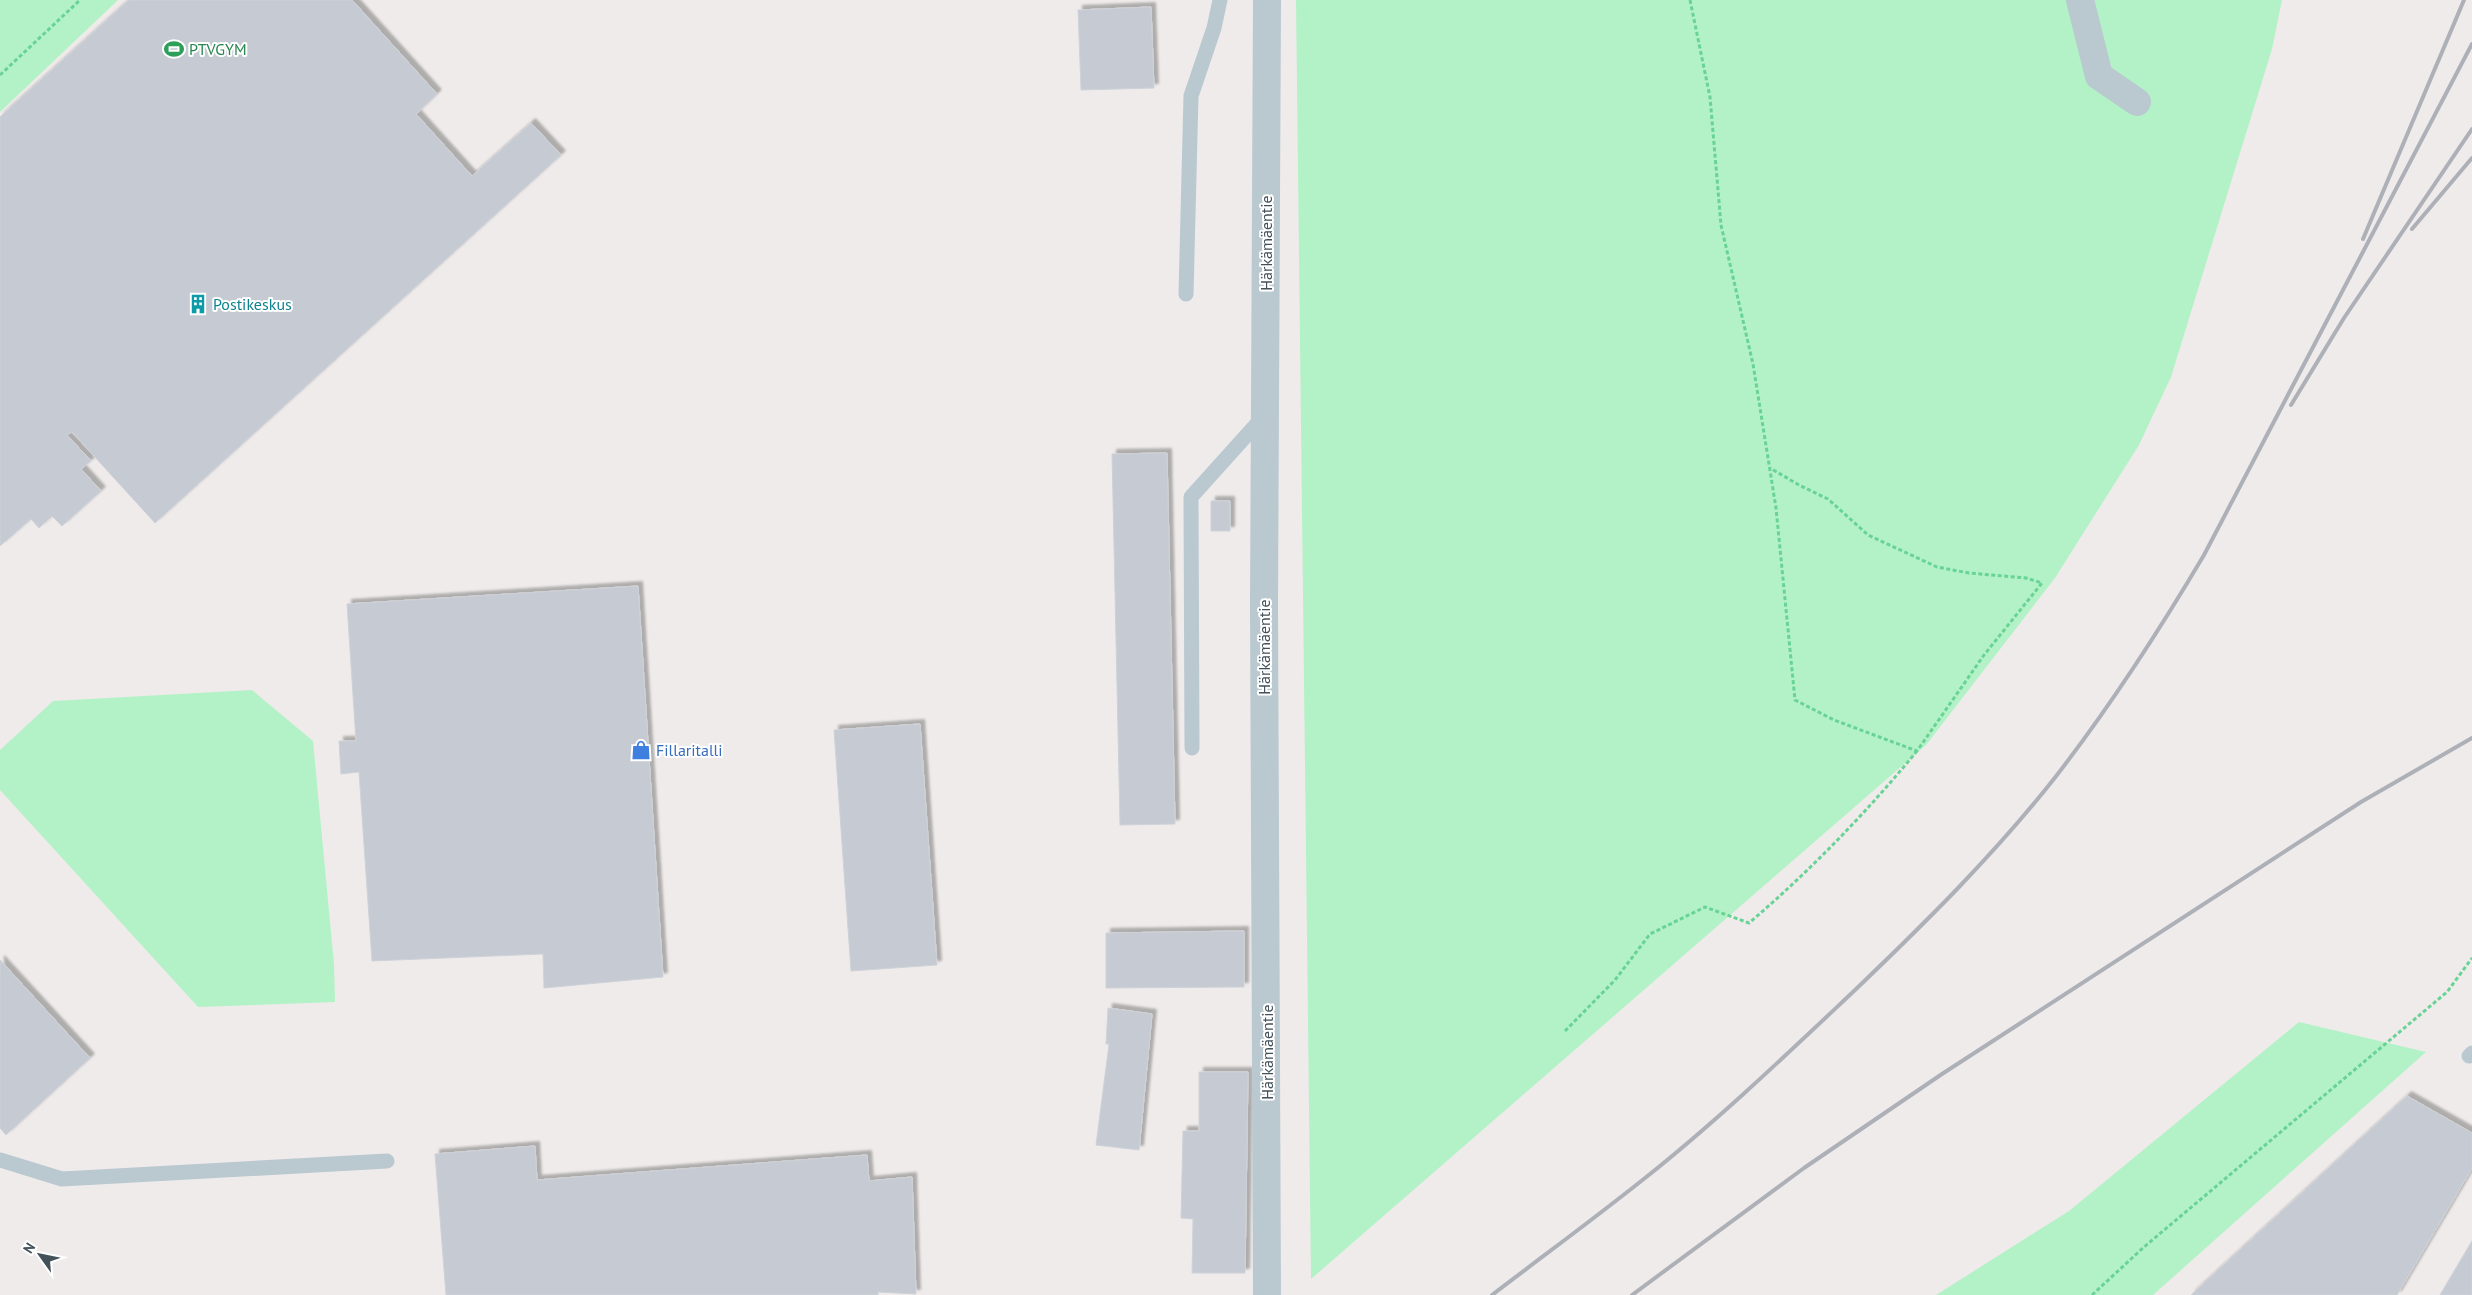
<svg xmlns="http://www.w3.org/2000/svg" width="2472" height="1295" font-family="'PT Sans',sans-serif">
	<defs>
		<filter id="shadow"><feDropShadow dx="4.5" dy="-4.5" stdDeviation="1" flood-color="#0004"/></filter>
	</defs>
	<rect width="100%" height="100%" fill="#efebeb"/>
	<!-- green -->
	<path fill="#b3f2c6" d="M0,0h118l-118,112z
		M1296,0h986l-10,49 -101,328 -32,68 -84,133 -129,167 -615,534z
		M252,690l61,51 21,223 1,38 -137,5 -198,-217v-40l53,-49z
		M2299,1022l127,30 -273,243h-217l133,-84z"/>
	<!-- building -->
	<path fill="#c6cad2" stroke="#ced2d8" filter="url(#shadow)" d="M129,0h223l85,94 -21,20 56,62 59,-53 30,32 -406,368 -83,-91 -5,3 24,26 -10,8 20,22 -39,35 -10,-10 -13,12 -8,-9 -31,27v-429z
		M1151,7l3,81 -73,2 -3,-80z
		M1167,453l8,371 -55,1 -8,-371z
		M1211,501h19v30h-19z
		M638,586l25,391 -119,11 -1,-34 -171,7 -13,-189 -18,2 -2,-33h17l-9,-137z
		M920,724l17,241 -86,6 -17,-241z
		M1244,931v56l-138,1v-55z
		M0,960l90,98 -84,77 -6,-7z
		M1108,1008l44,6 -13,136 -43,-5 13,-101h-3z
		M1199,1072h49l-3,201h-53l1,-54 -12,-1 2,-87h16z
		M2407,1096l65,37v35l-75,127h-206z
		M535,1146l2,34 330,-25 2,26 43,-4 4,117 -38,-2v3h-432l-11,-141z
		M2472,1241v54h-32z"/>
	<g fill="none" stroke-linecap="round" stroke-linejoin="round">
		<!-- path -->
		<path stroke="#68d395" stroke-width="3" stroke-dasharray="4 2.5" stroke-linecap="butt" d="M1690,0l20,97 11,128 32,139 23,144 19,192 39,20 83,31 67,-96 58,-72 -16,-5 -57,-5 -32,-6 -69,-32 -40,-36 -29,-14 -29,-17
			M0,75l80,-75
			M1565,1031l50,-51 35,-46 55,-27 44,16c61,-52 117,-110 168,-172
			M2092,1295l52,-48 303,-255 25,-34"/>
		<!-- service -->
		<path stroke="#bac8d0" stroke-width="15" d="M1186,294l5,-198 23,-68 6,-28
			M1192,748l-1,-251 73,-81
			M2469,1056l3,-3
			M0,1160l62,19 325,-18"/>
		<!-- minor -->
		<path stroke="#bac8d0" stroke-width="28" d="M1267,0l-3,605 3,690
			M2080,0l19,76 38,26"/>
		<!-- rail -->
		<path stroke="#adb1b7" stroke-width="4" d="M2412,229l60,-71
			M2363,239l101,-239
			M2291,405l53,-87 128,-189
			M1492,1295c51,-39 103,-77 153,-117 73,-58 141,-123 209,-187 71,-68 142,-138 203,-216 54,-70 102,-144 147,-220l268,-511
			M1632,1295l172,-127 138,-94 419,-272 111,-64"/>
	</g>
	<!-- icons -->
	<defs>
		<symbol id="stadium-bare" viewBox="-9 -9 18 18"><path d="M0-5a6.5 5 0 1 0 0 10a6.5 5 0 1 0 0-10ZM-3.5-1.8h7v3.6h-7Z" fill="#2e9e5b" stroke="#fff" stroke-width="2.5" paint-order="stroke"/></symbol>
		<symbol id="building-bare" viewBox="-9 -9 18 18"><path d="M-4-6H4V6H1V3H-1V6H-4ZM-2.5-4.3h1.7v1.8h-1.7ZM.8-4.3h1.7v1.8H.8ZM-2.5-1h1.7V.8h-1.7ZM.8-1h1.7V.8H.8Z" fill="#0f9aa8" stroke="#fff" stroke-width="2.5" paint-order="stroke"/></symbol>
		<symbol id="shop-bare" viewBox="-9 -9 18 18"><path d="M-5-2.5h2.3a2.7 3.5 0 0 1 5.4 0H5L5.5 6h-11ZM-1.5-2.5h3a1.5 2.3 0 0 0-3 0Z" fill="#3f7fe0" stroke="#fff" stroke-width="2.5" paint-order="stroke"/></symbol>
	</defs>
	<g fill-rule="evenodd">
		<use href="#stadium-bare" x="160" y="35" width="28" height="28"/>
		<use href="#building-bare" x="184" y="290" width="28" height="28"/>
		<use href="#shop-bare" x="627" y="736" width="28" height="28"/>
	</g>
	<g text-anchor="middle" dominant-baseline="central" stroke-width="4" stroke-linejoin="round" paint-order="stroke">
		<!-- leisure labels -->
		<g font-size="16" fill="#27864d" stroke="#fff" text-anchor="start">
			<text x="189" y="49">PTVGYM</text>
		</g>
		<!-- street labels -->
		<g font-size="16" fill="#42515a" stroke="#fff">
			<text transform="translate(1266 243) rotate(-90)">Härkämäentie</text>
			<text transform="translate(1264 647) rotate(-90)">Härkämäentie</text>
			<text transform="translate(1267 1052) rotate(-90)">Härkämäentie</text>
		</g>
		<!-- culture labels -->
		<g font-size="16" fill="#0d838f" stroke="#fff" text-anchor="start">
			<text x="213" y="304">Postikeskus</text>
		</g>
		<!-- shop labels -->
		<g font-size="16" fill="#366cbe" stroke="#fff" text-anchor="start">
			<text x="656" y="750">Fillaritalli</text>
		</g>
	</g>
	<!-- north arrow -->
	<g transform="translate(40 1255) rotate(303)" stroke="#ffffff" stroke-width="4" paint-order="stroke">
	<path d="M0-4L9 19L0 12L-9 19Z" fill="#42515a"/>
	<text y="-8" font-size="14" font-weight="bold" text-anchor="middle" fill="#42515a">N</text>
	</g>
</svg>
